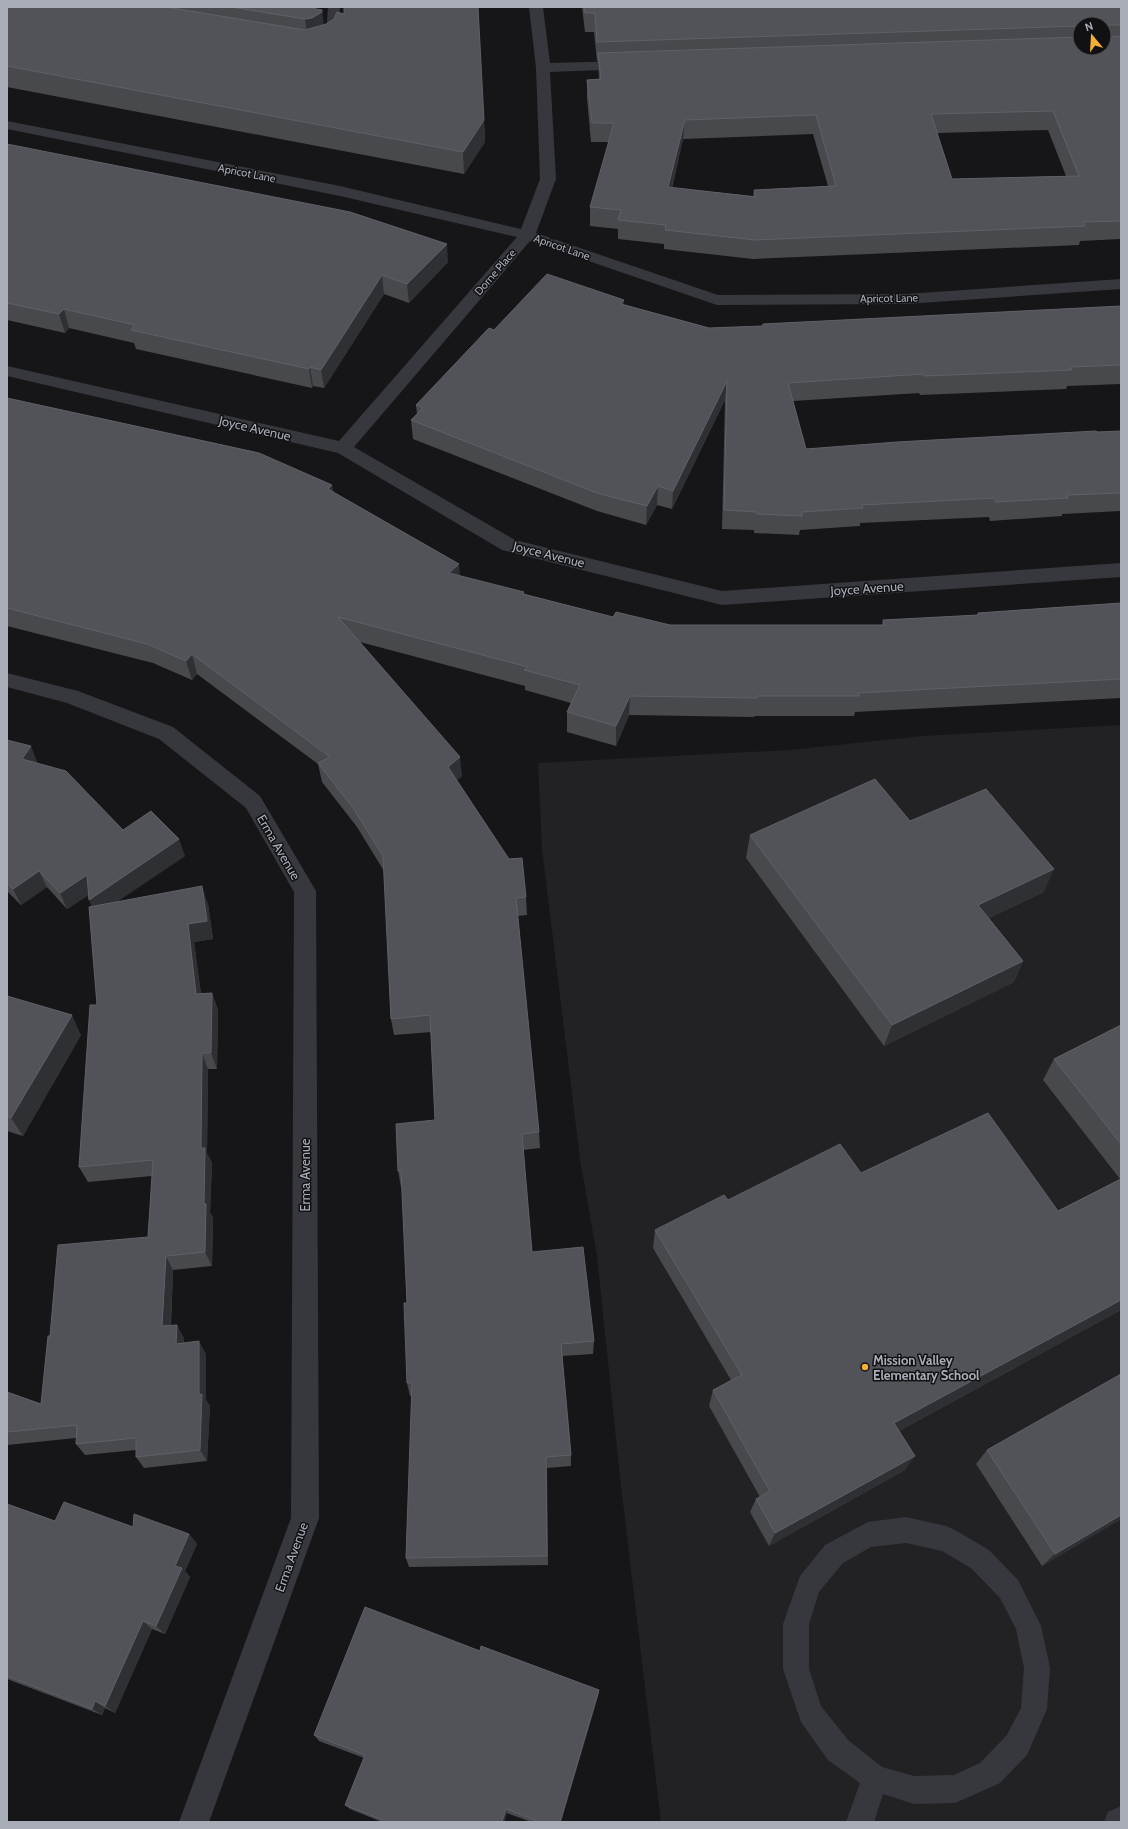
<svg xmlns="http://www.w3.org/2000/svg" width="1128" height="1829" font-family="Cabin,sans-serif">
	<rect width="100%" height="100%" fill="#161618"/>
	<!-- built -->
	<path fill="#222225" d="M1121,725v1097h-460l-41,-345 -23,-221 -17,-97 -38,-310 -4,-86 251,-13 134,-14z"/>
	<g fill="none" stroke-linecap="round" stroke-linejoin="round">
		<!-- service -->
		<path fill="#37383d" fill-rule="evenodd" d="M328,7h12l-2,30c-4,6 -10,10 -17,8l-2,-3 7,-6z
			M906,1517l40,9 9,4 34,20 29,30 23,46 9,42 -3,41 -20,46 -27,28 -45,20 -41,1 -31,-10 -9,28h-28l14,-39 -32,-23 -27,-38 -18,-53v-45l17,-48 25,-31 43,-23zM906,1543l36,8 29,17 29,30 16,31 8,39 -3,40 -14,27 -27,28 -26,12 -40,1 -32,-9 -34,-27 -27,-34 -12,-37v-45l10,-32 24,-29 28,-16z
			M1121,1806v16h-17l4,-10z"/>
		<!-- minor -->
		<path fill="#37383d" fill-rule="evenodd" d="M529,7h14l7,56 77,-2 5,1 2,3 -2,3 -5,1 -77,3 6,107 -20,54 182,62 188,-1 215,-15v10l-215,15 -189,1 -187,-64 -176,206 161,93 207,51 399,-28v14l-399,28 -220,-55 -164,-97 -331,-77v-10l332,75 178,-204 -177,-41 -333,-67v-8l333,65 181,43 19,-50 -4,-111z
			M7,673l71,18 95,36 87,69 56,95 3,627 -110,304h-30l112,-304 3,-626 -48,-84 -87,-69 -92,-36 -60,-16z"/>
	</g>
	<!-- wall -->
	<path fill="#47494d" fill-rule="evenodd" d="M7,7h299l18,18 160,95 1,22 -21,32 -457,-87z
		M582,7h539v232l-41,2 -1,4 -326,14 -89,-10v-5l-46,-5v-10l-28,-3v-19l19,-65h-18l-4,-44v-18l12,-1 -1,-18h-1l-3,-29h-9zM1080,24h24v24h-24zM1048,130l18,46 -114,3 -15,-46zM813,134l15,52 -74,4 -1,6 -81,-8 11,-49z
		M7,144l441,118 -39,41 -25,-9 -60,94 -11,-2 -1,2 -176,-39 -2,-6 -65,-15 -4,5 -58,-13z
		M624,305l85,23 53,-2 1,-2 358,-18v78l-54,2 -1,3 -146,6 -1,-2 -126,8 13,48 315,-18v80l-59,3v2l-72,5 -1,-4 -129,6v3l-60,4 -1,5 -45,-2v-3l-32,-1 3,-129 -53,109 -15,-4 -11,20 -49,-14 -184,-72 -2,-19 6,-6 -1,-9 78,-75z
		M7,398l325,87 1,8 127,83 64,18 89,23 57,8h212l1,-5 94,-5 1,-2 143,-10v95l-266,14 -1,4h-99l-1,1 -125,-2 -13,31 -49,-14v-20l4,-9 -46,-13v-4l-165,-44 102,134 -5,4 69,117 1,18 -9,1 21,216 1,16 -17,2 9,102 62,89 -1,13 -31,2 9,99v11l-24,2 1,97 -139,2 -3,-9 6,-163 -2,1 -3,-13v-80l-5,-117 -1,1 -3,-16 37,-51 -4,-88 -37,3 -3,-16 -7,-148 -27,-44 -35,-45 -4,-18 -121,-90 -5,6 -39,-17 -146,-37z
		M7,740l116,90 62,26 -69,46 92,2 5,35 -19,3 7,52 11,-1 6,17 -1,59h-9l-1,84 5,10 -2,49 3,6 -1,48 -39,4 -2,56 13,12v5l22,11v46l4,6 -3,55 -63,7 -8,-11v-7l-51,5 -9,-11v-6l-69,7v-53l34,12 9,-68 98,-99 4,-61 -64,6 -9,-15 18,-162 -5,-98 -4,-12 -21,14 -20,-22 -26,18 -14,-14v1z
		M910,821l134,71 -55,26 34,43 -9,21 -130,64 -138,-188 4,-23z
		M7,996l74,39 -58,101 -16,-5z
		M1121,1025v285l-222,121 6,39 -136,76 -19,-34 6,-13 4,-2 -51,-91 4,-16 18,-10 -78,-132 2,-18 73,-30 133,-27 197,38 62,-32 -77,-99 11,-21z
		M987,1450l134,69 -79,47 -66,-102z
		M7,1504l48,17 78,6 56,7 8,10 -12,27 5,6 -25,57 -13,-5 -37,84 -10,-5 -3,7 -95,-36z
		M480,1651l119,39 -1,6 -37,126h-30l-24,-9 -3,9h-122l-32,-13 -5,-4 19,-47 -45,-17 -5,-6z"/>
	<!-- shaded-wall -->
	<path fill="#2f3033" d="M322,10l3,22 -17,9 -3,-22z
		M1109,25l-5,19v-3l4,-13z
		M484,120l1,22 -21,32 -1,-22z
		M685,120l-2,19 -16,67 1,-19z
		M447,244l1,18 -39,41 -2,-19z
		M382,275l2,19 -60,94 -3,-18z
		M624,300v19l-3,-15z
		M64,309l5,19 -4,5 -6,-19z
		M310,367l3,19 -1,2 -3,-19z
		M727,381l-2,19 -53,109 1,-18z
		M332,485l3,21 -7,-17z
		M658,486l-1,19 -11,20 1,-19z
		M459,564l2,21 -12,-12z
		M192,654l5,20 -5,6 -6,-19z
		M630,696l-1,19 -13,31v-20z
		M31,746l7,18 -16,-5z
		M460,757l2,19 -12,10 -2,-19z
		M179,839l6,17 -89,60 -7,-16z
		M1054,869l-10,23 -75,35 9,-22z
		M39,871l8,16 -26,18 -8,-16z
		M87,875l7,17 -27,17 -7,-16z
		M202,886l6,18 5,35 -19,3 9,69 -7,-17 -8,-70z
		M1023,961l-9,21 -130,64 8,-21z
		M212,993l6,17 -1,59 -6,-16z
		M72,1015l9,20 -58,101 -12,-18z
		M202,1053l6,16 -1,84 5,10 -2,49 3,6 -1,48 -7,-14 -1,-48 -3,-56z
		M166,1256l7,14 -3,69 -8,-13z
		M1121,1300v10l-235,128 8,-15z
		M177,1325l7,13 -1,19 -7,-13z
		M199,1341l7,13v46l4,6 -3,55 -7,-11 -1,-55z
		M915,1456l-10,14 -136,76 6,-13z
		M1121,1515v4l-79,47 13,-12z
		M189,1534l8,10 -12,27 5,6 -25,57 -9,-8 19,-60z
		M143,1621l9,8 -37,84 -10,-7z
		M599,1690l-1,6 -37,126h-1z
		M95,1701l10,7 -3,7 -10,-6z
		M506,1809l1,4 -3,9h-2z"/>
	<!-- building -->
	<path fill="#525359" stroke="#5f6168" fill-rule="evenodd" d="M7,7h159l139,23 21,-6 8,-5 3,-7 7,2v-7h134l6,113 -21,32 -456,-86z
		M231,7h75l16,3v2l-10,6 -7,1z
		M584,7h537v18h-12l-1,3h-4v-4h-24v2l-483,16 -2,-29h-10z
		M1121,36v185l-38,1 2,4 -330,14 -90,-10 1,-5 -48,-5 3,-10 -31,-3 24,-84h-22l-5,-43 14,-1 -3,-26 482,-16v11h24v-11zM1053,111l26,65 -127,3 -21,-65zM816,115l20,71 -82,4 2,7 -88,-10 17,-67z
		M7,144l343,68 97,32 -40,40 -25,-9 -61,95 -11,-3 -1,2 -178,-39 4,-5 -71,-16 -5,5 -52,-11z
		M547,274l77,26 -3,4 88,24 54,-2v-2l358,-18v59l-50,2 1,3 -148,6 -1,-2 -135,9 18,66 91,-7 199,-11 1,1 24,-1v62l-54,2 1,3 -72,4 -2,-4 -132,7 1,3 -61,4v4l-45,-2v-2l-33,-2 3,-129 -54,110 -15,-5 -11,20 -50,-13 -186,-73 12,-12 -7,-3 73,-77 5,2z
		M7,398l252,55 73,32 -4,4 131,75 -10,9 75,19 -1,2 90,23 3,-5 54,13h214l-1,-5 95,-5v-2l143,-10v76l-263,14 1,3h-102v2l-127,-2 -14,30 -49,-14 13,-27 -56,-15 4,-3 -190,-50 122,140 -12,10 61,92 13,-1 4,39 -10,1 23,234 -17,2 10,118 51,-5 11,94 -33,3 10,111 -25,2 1,99 -141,2 6,-175h-5l-3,-80h3l-6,-132h-3l-2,-47 39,-4 -5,-105 -39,4 -8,-163 -30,-48 -35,-45 12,-6 -138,-103 -6,7 -39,-17 -140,-36z
		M7,740l24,6 -9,13 44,12 57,59 28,-19 28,28 -90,61 -2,-25 -27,18 -21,-22 -26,18 -6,-6z
		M875,779l35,42 76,-32 68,80 -76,36 45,56 -131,64 -142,-190z
		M202,886l5,35 -19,3 8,70 16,-1 -1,60h-9l-1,95h4l-1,56h2l-1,48 -39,4 -4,70 15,-1 -1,19 23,-3v54l3,-1 -2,56 -64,7v-19l-60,6 1,-19 -70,7v-40l34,12 7,-68h2l8,-91 90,-8 5,-77 -74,7 11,-162h7l-8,-98z
		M7,996l65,19 -61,103 -4,-2z
		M1121,1025v119l-67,-85z
		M988,1113l70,98 63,-32v121l-227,123 21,33 -140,77 -19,-34 14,-8 -57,-101 29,-15 -87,-145 69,-35 4,5 112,-56 21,29z
		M1121,1374v141l-66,39 -68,-104z
		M64,1502l69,25 1,-13 55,20 -14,32 7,2 -26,58 -13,-5 -38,85 -10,-5 -3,8 -85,-33v-172l48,17z
		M365,1607l115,44 1,-5 118,44 -39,132h-20l-34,-13 -4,13h-114l-43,-17 20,-50 -51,-20z"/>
	<!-- markers -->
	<circle fill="#f2b134" stroke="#111113" stroke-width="1.5" cx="865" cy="1367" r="4"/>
	<g text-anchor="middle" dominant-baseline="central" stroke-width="3" stroke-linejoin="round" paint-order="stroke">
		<!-- far-street labels -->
		<g font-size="11" fill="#a8adb8" stroke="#111113">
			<text transform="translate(247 173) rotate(11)">Apricot Lane</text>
			<text transform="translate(562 247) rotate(19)">Apricot Lane</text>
			<text transform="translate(495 272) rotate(-49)">Dorne Place</text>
			<text transform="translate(889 298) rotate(-1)">Apricot Lane</text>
		</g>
		<!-- street labels -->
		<g font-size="13" fill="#a8adb8" stroke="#111113">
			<text transform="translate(255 428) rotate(13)">Joyce Avenue</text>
			<text transform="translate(549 554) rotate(14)">Joyce Avenue</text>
			<text transform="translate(867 588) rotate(-4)">Joyce Avenue</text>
			<text transform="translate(279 847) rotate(60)">Erma Avenue</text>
			<text transform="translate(305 1175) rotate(-90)">Erma Avenue</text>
			<text transform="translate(291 1557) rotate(-70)">Erma Avenue</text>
		</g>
		<!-- poi labels -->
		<g font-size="13" font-weight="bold" fill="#a8adb8" stroke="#111113" text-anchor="start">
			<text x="873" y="1360">Mission Valley<tspan x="873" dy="15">Elementary School</tspan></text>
		</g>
	</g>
	<!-- border -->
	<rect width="1128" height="1829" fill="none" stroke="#a8adb8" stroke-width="16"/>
	<!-- north arrow -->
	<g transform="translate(1092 36) rotate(342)"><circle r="19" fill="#111113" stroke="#4d4f55"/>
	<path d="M0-3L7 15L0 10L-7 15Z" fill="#f2b134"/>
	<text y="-6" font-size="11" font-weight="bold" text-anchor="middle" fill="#a8adb8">N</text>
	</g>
</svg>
